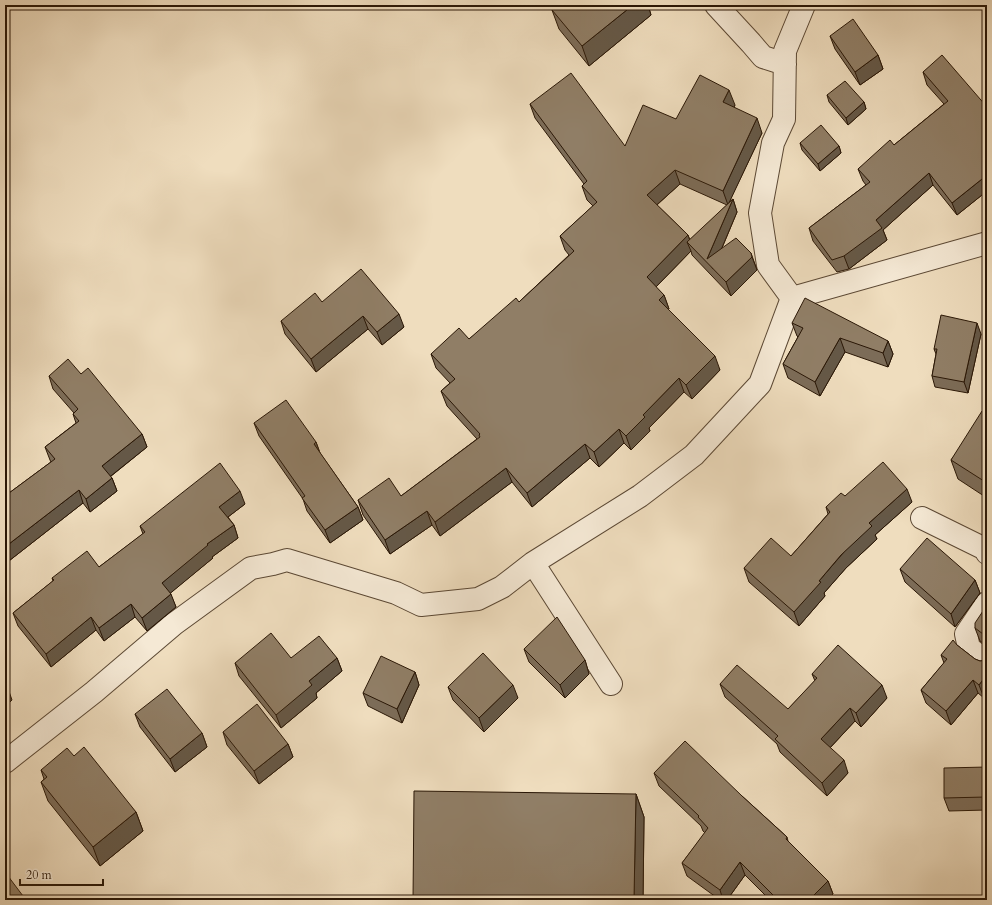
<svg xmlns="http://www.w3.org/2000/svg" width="992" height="905" font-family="Cardo,serif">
	<rect width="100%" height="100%" fill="#efddbe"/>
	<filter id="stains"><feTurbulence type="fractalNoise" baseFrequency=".005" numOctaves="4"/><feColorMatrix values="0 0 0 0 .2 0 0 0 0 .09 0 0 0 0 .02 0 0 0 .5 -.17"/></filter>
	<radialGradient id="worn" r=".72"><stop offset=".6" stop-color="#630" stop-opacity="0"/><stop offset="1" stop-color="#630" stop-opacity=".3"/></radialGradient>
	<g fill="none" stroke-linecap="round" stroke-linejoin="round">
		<defs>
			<path id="minor" d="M716,5l35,38 12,14 22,7
				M792,298l-24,-33 -8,-52 13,-70 11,-24 1,-68 19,-46
				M922,518l63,31 2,4
				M533,563l78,121
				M987,603l-21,31 3,14 18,14
				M5,762l89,-70 80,-68 77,-56 22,-4 14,-4 109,33 25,12 57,-6 24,-12 31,-24 107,-67 54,-41 66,-71 32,-86 195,-55"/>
		</defs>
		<!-- minor casing -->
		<use href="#minor" stroke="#5b4834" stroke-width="24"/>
		<!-- minor -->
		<use href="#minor" stroke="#f5e9d5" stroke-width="22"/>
	</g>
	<!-- wall -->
	<path fill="#7c6c58" stroke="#2a1706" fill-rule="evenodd" d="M558,5h90l3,10 -62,51 -30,-37 -7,-19z
		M769,5h8l-2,4z
		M830,36l48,19 5,14 -23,16 -25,-36z
		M923,72l64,35v84l-30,24 -24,-30 -50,45 4,10 -38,29 -12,3 -24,-31 -4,-13 57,-43 -3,-4 -5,-12 36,-24 50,-41 -17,-19z
		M827,95l37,7 2,7 -18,16 -19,-23z
		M530,104l95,42 51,-27 59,-14 -1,2 28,26 -33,69 4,-3 4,13 -15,36 29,5 6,17 -26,26 -39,-41 -1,-4 -35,36 8,8 5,14 -1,1 52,60 -28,29 -8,-7 -35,36 1,3 -19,19 -7,-7 -25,24 -9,-9 -58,49 -20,-25 -72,54 -8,-11 -42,29 -27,-39 -5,-15 43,-4 76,-57 -30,-33 -6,-15 9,-8 -14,-15 -5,-14 38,-15 50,-37 50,-47 -4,-5 -5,-14 33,-30 -6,-6 -5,-14 2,-2 -49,-66zM680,184l47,21 -37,35 -2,-5 -31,-30z
		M800,143l39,3 2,7 -21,18 -18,-21z
		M322,302l82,25 -22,18 -14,-16 -52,43 -31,-38 -4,-13z
		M792,323l96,18 5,13 -5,13 -43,-15 -25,44 -32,-18 -5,-14 15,-27 -1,-1z
		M981,334l-13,59 -33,-6 -3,-11 4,-22 -2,-5z
		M81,374l61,60 5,13 -37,30 2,1 5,13 -27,21 -7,-9 -78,61v-68l46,-34 -1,-2 -5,-13 31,-24 -3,-9 1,-1 -21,-24 -4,-13z
		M987,414v84l-29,-19 -7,-19z
		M254,423l62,19 4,11 38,54 5,13 -33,23 -23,-32 -4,-12 -44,-63z
		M845,496l67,6 -37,33 2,4 -31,29 -22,25 1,3 -26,30 -50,-44 -5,-14 47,-12 37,-42 -2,-7z
		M245,504l-17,13 6,8 4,13 -26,19 1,1 -43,35 6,14 -29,24 -12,-14 -31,24 -8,-11 -45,37 -33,-41 -5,-13 40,-32 -1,-3 47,-11 44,-33 -3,-8z
		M900,569l75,11 5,13 -25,34 -50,-45z
		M987,605v41l-7,-5 -5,-13z
		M957,645l18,14 5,2 7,-1v34l-3,4 -6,-5 -27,32 -25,-22 -5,-13 23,-27 -3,-8z
		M524,649l61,11 4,14 -24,24 -36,-36z
		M291,658h46l5,13 -26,22 1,5 -36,30 -42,-52 -4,-13z
		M415,672l4,13 -17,38 -34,-17 -5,-13z
		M812,674l75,24 -26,29 -6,-6 -25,27 18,25 -21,23 -47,-44 -3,-8 -52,-47 -5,-13 68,25 27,-28z
		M448,687l70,11 -34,34 -31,-32z
		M135,714l67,19 5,14 -32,25 -35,-45z
		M223,732l65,12 5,13 -34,27 -32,-39z
		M74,756l62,56 7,19 -43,35 -52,-65 -7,-19 3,-3 -3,-9z
		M987,767v43l-38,1 -5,-13z
		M654,773l88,23 45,41 1,4 40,40 5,13 -6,6h-57l-25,-25 -18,25h-7l-33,-24 -5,-13 23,-30 -2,-2 -2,-5 -42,-40z
		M636,794l8,23 -1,83h-230z"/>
	<!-- shaded-wall -->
	<path fill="#655847" stroke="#2a1706" d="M633,5h15l3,10 -62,51 -7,-20z
		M773,5h4l-2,4z
		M878,55l5,14 -23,16 -5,-13z
		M729,90l6,15 -6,11 -6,-14z
		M864,102l2,7 -18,16 -2,-7z
		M757,118l5,15 -34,72 -5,-14z
		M839,146l2,7 -21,18 -2,-7z
		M675,170l5,14 -28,25 -5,-14z
		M929,173l4,12 -50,45 4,10 -38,29 -5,-13 32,-36z
		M987,175v16l-30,24 -5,-12z
		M733,199l4,13 -24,57 -6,-10z
		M688,235l4,12 -5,-5 4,9 -39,40 -5,-14z
		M752,257l5,13 -26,26 -5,-14z
		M664,295l5,14 -5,5 -5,-14z
		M399,314l5,13 -22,18 -5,-13z
		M363,316l5,13 -52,43 -5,-13z
		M977,323l4,11 -13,59 -4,-11z
		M840,338l5,14 -25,44 -5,-14z
		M888,341l5,13 -5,13 -5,-14z
		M715,356l5,14 -28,29 -6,-14z
		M679,378l5,14 -35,36 1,3 -19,19 -5,-14 17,-21z
		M619,429l5,14 -25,24 -5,-15z
		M142,434l5,13 -40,32 -5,-13z
		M316,442l5,14 -7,-12z
		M585,444l5,14 -58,49 -5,-14z
		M506,468l6,14 -72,54 -5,-14z
		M112,478l5,13 -27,21 -4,-13z
		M907,489l5,13 -37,33 2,4 -31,29 -22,25 1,3 -26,30 -5,-14 25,-31 50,-58z
		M79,490l4,13 -78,61v-17z
		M240,491l5,13 -21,16 -5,-13z
		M358,507l5,13 -33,23 -5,-13z
		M427,511l5,14 -42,29 -5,-14z
		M234,525l4,13 -26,19 1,1 -46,38 -5,-13 45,-39z
		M975,580l5,13 -25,34 -4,-13z
		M171,594l5,13 -29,24 -5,-13z
		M131,604l4,13 -31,24 -5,-13z
		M91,617l5,13 -45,37 -5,-13z
		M337,658l5,13 -26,22 1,5 -36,30 -5,-13 33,-34z
		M585,660l4,14 -24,24 -5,-13z
		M415,672l4,13 -17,38 -5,-14z
		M987,674v20l-3,4 -5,-13z
		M973,680l5,13 -27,32 -5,-14z
		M6,683l6,17 -7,7v-23z
		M513,685l5,13 -34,34 -5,-14z
		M882,685l5,13 -26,29 -5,-14z
		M850,708l5,13 -29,31 -5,-13z
		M202,733l5,14 -32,25 -5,-13z
		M288,744l5,13 -34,27 -5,-13z
		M844,760l4,13 -21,23 -5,-13z
		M636,794l8,23 -1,83h-8l-1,-2z
		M136,812l7,19 -43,35 -7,-19z
		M740,862l5,13 -18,25h-4l-3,-10z
		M828,881l5,13 -6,6h-18z"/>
	<!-- building -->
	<path fill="#907e66" stroke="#2a1706" d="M558,5h75l-51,41 -30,-36z
		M853,19l25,36 -23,17 -25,-36z
		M942,55l45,52v68l-35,28 -23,-30 -53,47 6,8 -38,28 -12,4 -23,-32 61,-46 -12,-13 32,-29 4,5 54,-44 -25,-29z
		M571,73l54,73 18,-41 33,14 24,-44 29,15 -6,12 34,16 -34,73 -48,-21 -28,25 41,40 -41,42 17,18 -5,5 56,56 -29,29 -7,-7 -36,37 2,2 -19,19 -7,-7 -25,23 -9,-8 -58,49 -21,-25 -71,54 -8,-11 -42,29 -27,-40 31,-22 12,18 79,-59 -1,-2 1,-1 -39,-43 14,-12 -24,-25 28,-26 10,11 47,-41 3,4 55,-51 -14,-15 37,-34 -15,-16 5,-5 -57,-77z
		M845,81l19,21 -18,16 -19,-23z
		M821,125l18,21 -21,18 -18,-21z
		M733,199l-26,60 29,-21 15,15 1,4 -26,25 -39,-40z
		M361,269l38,45 -22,18 -14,-16 -52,43 -30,-38 34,-28 7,9z
		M805,298l83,43 -5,12 -43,-15 -25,44 -32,-18 20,-36 -11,-5z
		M941,315l36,8 -13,59 -32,-6 5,-27h-3z
		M68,359l13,15 7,-6 54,66 -40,32 10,12 -26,21 -7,-9 -74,57v-51l50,-37 -10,-12 34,-26 -6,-7 5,-5 -29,-33z
		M286,400l30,42 -2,2 44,63 -33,23 -23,-32 3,-2 -51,-73z
		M982,411l5,3v69l-36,-23z
		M883,462l24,27 -38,34 3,3 -31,29 -22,26 2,1 -27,30 -50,-44 27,-30 20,18 39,-44 -4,-5 15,-14 4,3z
		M220,463l20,28 -21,16 15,18 -27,19 1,1 -46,38 9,11 -29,24 -11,-14 -32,24 -8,-11 -45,37 -33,-41 41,-33 -2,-2 35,-27 12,16 46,-35 -5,-6z
		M927,538l48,42 -24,34 -51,-45z
		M987,605v32l-12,-9v-5z
		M557,617l28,43 -25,25 -36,-36z
		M271,633l20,25 28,-22 18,22 -28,23 3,4 -36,30 -41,-52z
		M953,640l4,5 18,14 5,2 7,-1v14l-8,11 -6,-5 -27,31 -25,-21 26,-31 -6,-4z
		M838,645l44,40 -26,28 -6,-5 -29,31 23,21 -22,23 -47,-44 3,-3 -58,-52 17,-19 51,44 29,-31 -5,-4z
		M483,653l30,32 -34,33 -31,-31z
		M381,656l34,16 -18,37 -34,-16z
		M167,689l35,44 -32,26 -35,-45z
		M257,704l31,40 -34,27 -31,-39z
		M685,741l57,55 45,41 -1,2 42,42 -19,19h-31l-38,-38 -20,28 -38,-27 26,-35 -10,-11 1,-1 -45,-43z
		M84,747l52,65 -43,35 -52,-65 6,-5 -6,-7 26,-22 7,8z
		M987,767v29h-1v1l-42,1v-30z
		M414,791l222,3 -2,104 -134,-1v3h-87z
		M5,872l21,28h-21z"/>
	<!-- margin -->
	<rect width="992" height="905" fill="none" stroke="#efddbe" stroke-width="20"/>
	<rect x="6" y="6" width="980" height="893" fill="none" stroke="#2a1706" stroke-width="2"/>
	<rect x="10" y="10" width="972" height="885" fill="none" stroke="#2a1706"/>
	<!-- scale -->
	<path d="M20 879v6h83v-6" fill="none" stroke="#2a1706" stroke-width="2"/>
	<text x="26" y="879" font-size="12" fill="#2a1706" stroke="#f5e9d5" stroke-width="3" paint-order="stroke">20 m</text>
	<rect width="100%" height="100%" filter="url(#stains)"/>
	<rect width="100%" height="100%" fill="url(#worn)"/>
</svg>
